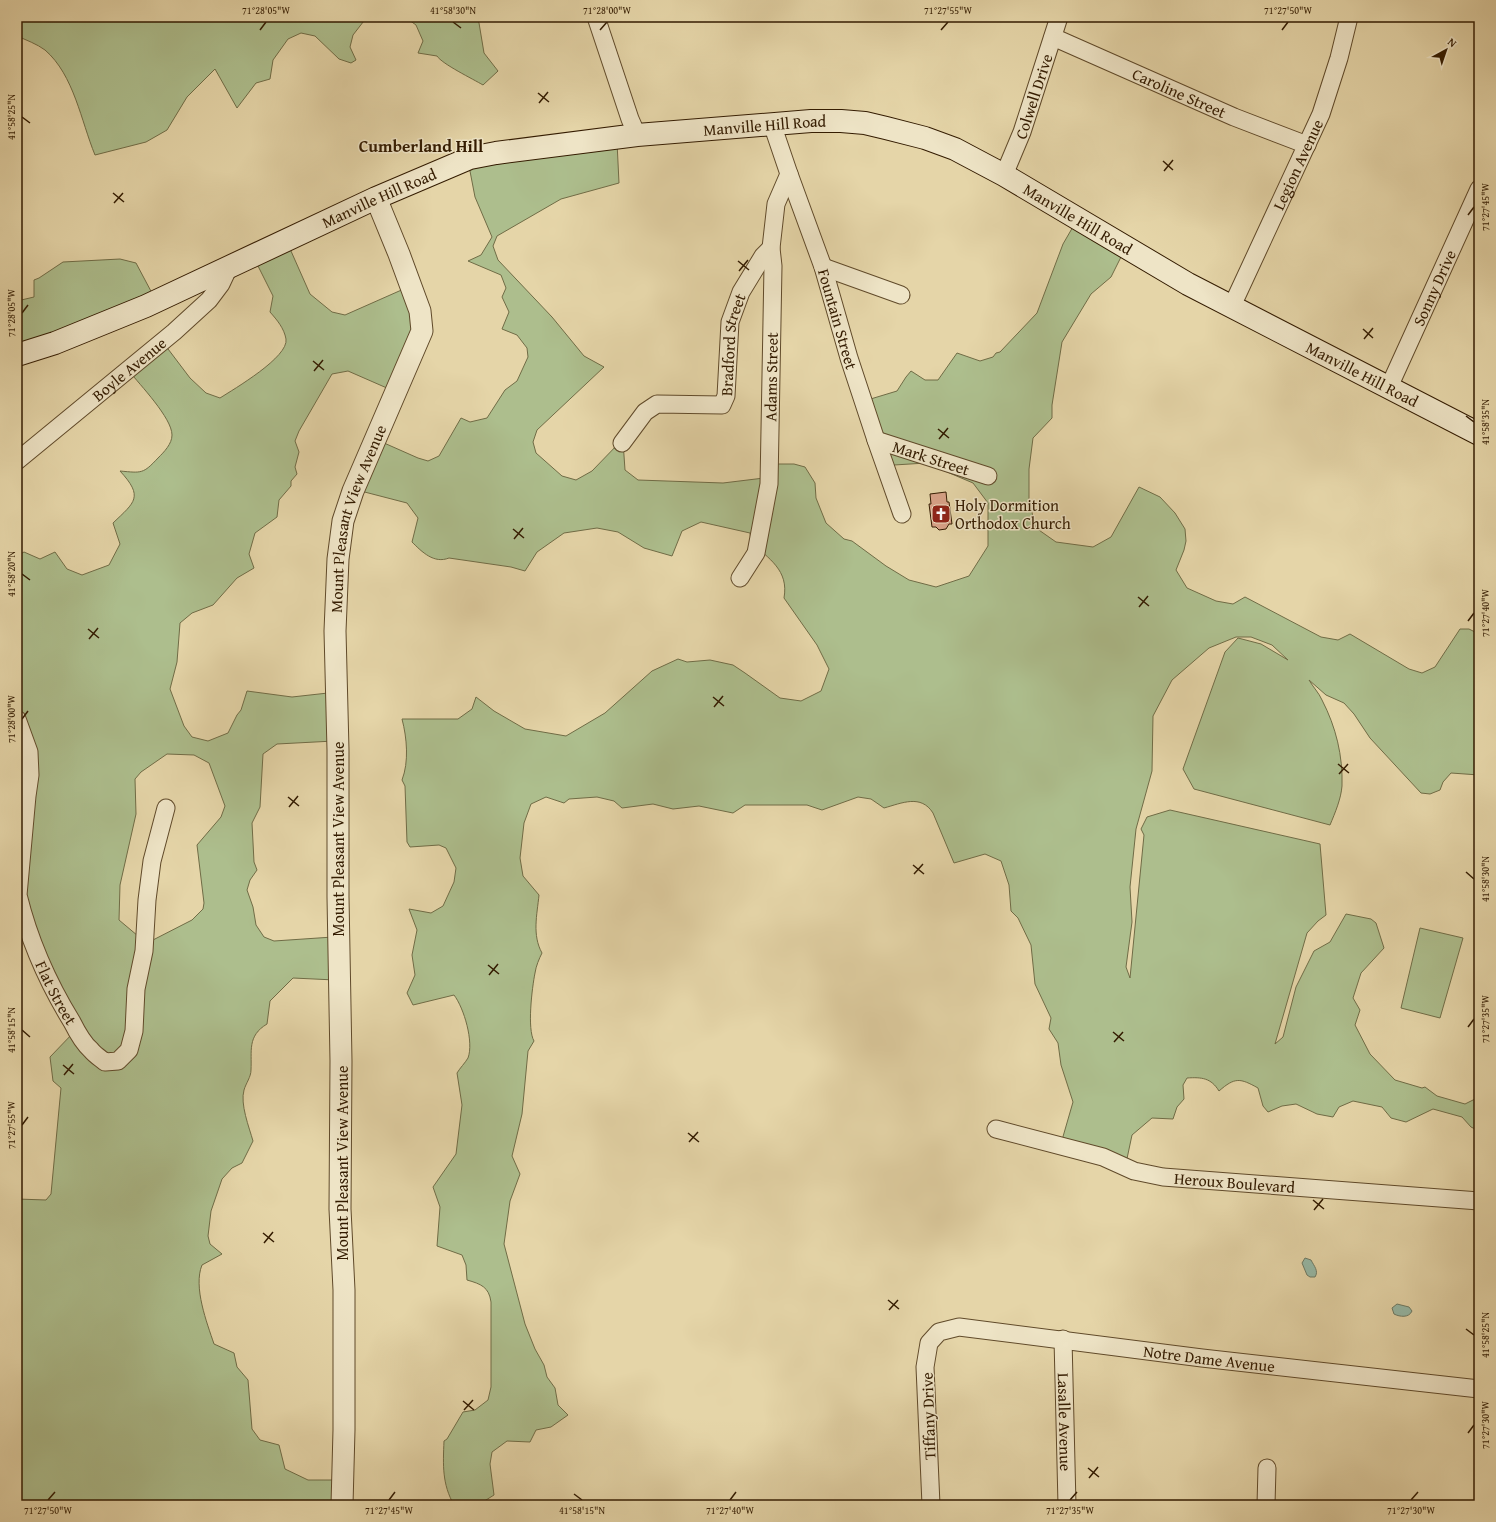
<svg xmlns="http://www.w3.org/2000/svg" width="1496" height="1522" font-family="'Gentium Book Plus',serif">
	<rect width="100%" height="100%" fill="#e5d5a8"/>
	<filter id="stains"><feTurbulence type="fractalNoise" baseFrequency=".005" numOctaves="4"/><feColorMatrix values="0 0 0 0 .2 0 0 0 0 .09 0 0 0 0 .02 0 0 0 .5 -.17"/></filter>
	<radialGradient id="worn" r=".72"><stop offset=".6" stop-color="#630" stop-opacity="0"/><stop offset="1" stop-color="#630" stop-opacity=".3"/></radialGradient>
	<!-- green -->
	<path fill="#adbe8d" stroke="#706c46" fill-rule="evenodd" d="M17,17h350l-14,18 -3,12 6,13 -5,3 -12,-4 -24,-23 -14,-3 -13,6 -15,21 -3,19 -14,4 -19,25 -22,-39 -28,28 -20,33 -21,12 -51,13c-14,-34 -21,-80 -50,-105 -8,-6 -19,-10 -28,-14z
		M405,17h40c10,8 20,4 31,1l3,5 5,30 14,18 -15,14c-10,-6 -41,-21 -46,-29l-19,-3 5,-12 -7,-16z
		M617,142l2,41 -58,16 -64,37 -4,10 5,14 54,57 32,39 20,11 -67,63 -4,12 3,11 26,23 14,4 16,-9 29,-30h2l2,29 13,10 85,3 41,-5 2,-14h28l11,3 10,16 1,15 10,25 18,16 8,2 34,25 23,14 27,7 33,-11 19,-30v-43l-15,-20 -47,-20 -32,2 -8,5 -22,-69 33,-10 9,-14 5,-6 14,9h13l19,-27 23,8 13,-4 3,-4 4,-1 37,-39 26,-69 11,-19 49,28 -12,24 -20,17 -29,48 -10,63v13l-19,20 -4,31v32l7,27 20,14 37,5 18,-10 28,-50 21,10 15,16 10,16 1,12 -2,9 -8,20 11,18 29,13 17,3 12,-7 76,40 17,3 12,-6 59,35 13,4 13,-6 25,-38h9l10,5v141l-28,-2 -8,9 -3,8 -10,4 -9,-1 -51,-55 -16,-24 -10,-11 -18,-8 -17,-15c4,7 10,13 13,20 14,27 21,56 20,86 -1,13 -7,27 -12,39l-136,-36 -11,-20 42,-117 13,-14 23,6 27,16 -16,-15 -21,-8h-15l-27,11 -37,32 -19,36 -1,55 -16,58 -6,58 2,35 -6,45 4,11 14,-143 -3,-6 6,-12 23,-7 150,34 6,71 -8,6 -11,12 -32,111 8,-7 13,-50 18,-36 16,-9 16,-28 25,5 5,4 8,25 -23,25 -8,25 7,12 -5,15 15,29 25,26 27,8 3,-1 12,9 28,8 14,-7v32l-2,1 -6,-3 -9,-10 -29,-8 -27,13 -15,-4 -9,-11 -29,-6 -14,6 -6,10 -16,-3 -21,-10 -14,2 -14,6 -5,-6 -5,-18c-18,-10 -23,-11 -39,3 -8,-13 -17,-14 -32,-13l-4,7 1,14 -7,8 -4,12 -21,-1 -20,17 -7,33 -65,-21 13,-45 -12,-37 -3,-22 -9,-14 2,-11 -16,-34 -4,-39 -13,-27 -7,-7 -2,-26 -8,-24 -16,-7 -31,9 -21,-50c-12,-19 -31,-10 -49,-5l-13,-9 -13,-2 -36,13 -15,-5h-62l-12,8 -34,-7 -26,3 -20,-5 -31,4 -8,-7 -17,-4 -28,2 -5,4 -18,-6 -15,7 -7,19 -4,35 3,18 16,19c-2,20 -7,40 3,58 -3,6 -6,13 -7,20 -3,15 -8,56 -1,68l-6,10 -6,63 -10,42 8,18 -10,27 -6,43 21,80 10,25 9,16 3,12 8,11 3,17 10,10 -17,12 -15,3 -6,12 -23,-1 -15,11 -2,12 4,31 -16,10h-24c-12,-21 -11,-40 -10,-64l3,-2 16,-27 12,-2 13,-10 3,-13v-85c-2,-15 -10,-18 -24,-22l-1,-15 -4,-10 -25,-9 3,-39 -7,-20 23,-33 6,-49 -5,-32c3,-5 8,-10 11,-15 6,-16 -4,-50 -14,-63l-41,10 -6,-12 8,-18 -3,-20 5,-25 -8,-21 22,4 12,-7 11,-24 2,-14 -10,-20 -7,-3 -29,2 -3,-5 -2,-56 -3,-6c7,-18 5,-42 0,-61h56l14,-10 4,-12 18,14 31,18 41,7 39,-23 47,-42 26,-12 9,3 23,-2 23,5 12,8 35,25 21,3 20,-10 8,-22 -12,-24 -33,-47c5,-28 -15,-39 -33,-56l-1,-9 -49,-11 -19,9 -10,25 -28,-8 -26,-16 -21,-4 -33,5 -27,19 -12,19 -14,-4 -62,-9c-15,6 -27,-6 -37,-16l6,-24 -11,-15 -54,-14 22,-50 43,19 10,3 11,-5 22,-38 9,4 17,-4 18,-28 12,-9 11,-24 -1,-9 -10,-13 -15,-6 7,-17 -7,-15 4,-9 -5,-13 -33,-14 13,-6 11,-18 -17,-40 -6,-31z
		M287,242l23,52 22,18 13,3 61,-27 14,47 -24,57 -48,-21 -16,3 -33,57 -4,10 4,11 -4,15 2,7 -6,7v5l-12,14 -2,17 -22,16 -6,21 5,14 -17,10 -24,27 -21,8 -12,10 -3,39 -7,27 14,37 8,11 16,4 20,-8 9,-18 4,-5 6,-19 45,6 36,-4 6,48 -57,3 -14,10 -3,53 -8,16 2,39 3,8 -7,10 -3,10 6,17 3,18 8,12 10,4 59,-4 2,43 -42,-2 -23,23 -3,23c-20,12 -15,27 -16,46 0,7 -5,13 -7,20 -4,14 5,37 9,51l-11,22 -10,5 -10,11 -11,32 -3,25 2,8 12,10 -20,11c-9,22 5,58 12,79l20,9 3,14 11,13 4,49 8,11 19,5 6,24 23,11h29l3,25h-323v-306l29,1 5,-6 10,-106 -8,-7 -3,-24 25,-26 -56,-126 10,-121 -12,-49v-179l7,-4 16,7 15,-7 12,17 15,6 27,-10 11,-21 -7,-21c22,-21 31,-26 7,-52 22,2 23,3 38,-13 6,-6 14,-14 14,-23 0,-17 -32,-50 -43,-64l33,-30 28,37 16,15 14,5c14,-9 69,-41 66,-59 -2,-11 -9,-19 -16,-27l3,-16 -20,-40zM167,754l27,1 15,8 16,43 -4,11 -24,28 7,58 -1,6 -11,11 -41,21h-7l-25,-21 1,-35 16,-71 -1,-35 6,-7z
		M120,259l16,4 17,32 -136,58v-52l17,-4v-17l5,-2 24,-16z
		M1420,928l43,10 -23,80 -39,-10z"/>
	<!-- water -->
	<path fill="#96b9a7" stroke="#6e7a64" d="M1305,1258l6,2c3,6 8,11 4,17h-5l-3,-2 -5,-12z
		M1397,1304l12,3 3,4c-3,7 -12,6 -18,3l-2,-6z"/>
	<!-- building -->
	<path fill="#d9a389" stroke="#331b00" d="M946,492l1,10h2l3,22h-3l-3,5 -7,1 -3,-3h-4l-3,-23h2l-1,-10z"/>
	<g fill="none" stroke-linecap="round" stroke-linejoin="round">
		<defs>
			<g id="minor">
				<path d="M596,17l34,102 7,16"/>
				<path id="s1" d="M1053,37l181,80 73,28"/>
				<path id="s2" d="M772,124l17,50 34,93 26,91 27,82 26,74"/>
				<path id="s3" d="M1004,175l18,-43 37,-115"/>
				<path d="M823,267l78,28"/>
				<path id="s4" d="M1232,306l89,-192 18,-56 10,-41"/>
				<path id="s5" d="M1389,387l90,-198"/>
				<path id="s6" d="M876,440l112,36"/>
				<path id="s7" d="M622,443l23,-31 12,-8 65,1 4,-9 4,-74 11,-30 22,-36 8,-8"/>
				<path id="s8" d="M17,461l157,-129 35,-32 12,-16 8,-17"/>
				<path id="s9" d="M740,578l16,-25 13,-69 4,-218 -2,-18 5,-44 13,-30"/>
				<path id="s10" d="M17,719l12,33 1,23 -3,21 -9,99c11,45 30,88 54,127 5,10 11,21 19,28 4,5 9,8 14,12l13,-1 11,-11 5,-19 2,-42 8,-38 3,-51 5,-39 14,-53"/>
				<path id="s11" d="M996,1129l107,28 31,14 29,6 316,24"/>
				<path id="s12" d="M1063,1339l4,166"/>
				<path id="s13" d="M931,1505l-6,-138 4,-24 10,-11 20,-5 243,31 277,31"/>
				<path d="M1266,1505l1,-37"/>
			</g>
			<g id="tertiary">
				<path id="s14" d="M342,1505l2,-75v-140l-4,-81 1,-148 -3,-164v-147l-3,-119 3,-72 5,-38 10,-30 69,-160 -2,-20 -21,-57 -23,-56"/>
			</g>
			<g id="secondary">
				<path id="s15" d="M17,355l38,-12 91,-37 230,-108 94,-40 26,-5 141,-18 174,-14h30l24,2 21,5 39,10 30,11 49,26 184,109 291,150"/>
			</g>
		</defs>
		<!-- minor casing -->
		<use href="#minor" stroke="#604a2a" stroke-width="19"/>
		<!-- tertiary casing -->
		<use href="#tertiary" stroke="#604a2a" stroke-width="23"/>
		<!-- secondary casing -->
		<use href="#secondary" stroke="#331b00" stroke-width="24"/>
		<!-- minor -->
		<use href="#minor" stroke="#eee4c6" stroke-width="17"/>
		<!-- tertiary -->
		<use href="#tertiary" stroke="#eee4c6" stroke-width="21"/>
		<!-- secondary -->
		<use href="#secondary" stroke="#eee4c6" stroke-width="22"/>
	</g>
	<!-- ticks -->
	<path fill="none" stroke="#331b00" stroke-width="1.5" d="M453,22l8,6M260,30l6,-8M600,30l7,-8M941,30l7,-8M1282,30l6,-8M538,93l11,9M539,103l9,-11M22,117l8,6M1163,161l10,9M1164,171l9,-11M113,193l11,9M114,203l9,-10M1468,215l6,-8M738,261l11,9M739,271l9,-11M22,313l6,-8M1363,329l10,9M1364,339l9,-11M313,361l11,9M314,371l9,-11M1466,416l8,6M938,429l11,9M939,439l9,-11M513,529l11,9M514,539l9,-11M22,574l8,6M1138,597l11,9M1139,607l9,-11M1468,621l6,-8M88,629l11,9M89,639l9,-11M713,697l11,9M714,707l9,-11M22,719l6,-8M1338,764l11,9M1339,774l9,-10M288,797l11,9M289,807l9,-11M913,865l11,9M1466,872l8,7M914,874l9,-10M488,965l11,9M489,975l9,-11M1468,1027l6,-8M22,1030l8,7M1113,1032l11,9M1114,1042l9,-10M63,1065l11,9M64,1075l9,-11M22,1125l6,-8M688,1133l11,9M689,1142l9,-10M1313,1200l11,9M1314,1210l9,-11M263,1233l11,9M264,1243l9,-11M888,1300l11,9M889,1310l9,-10M1466,1329l8,6M463,1401l11,9M464,1410l9,-10M1468,1433l6,-8M1088,1468l11,9M1089,1478l9,-11M574,1494l8,6M48,1500l7,-8M389,1500l6,-8M730,1500l6,-8M1070,1500l7,-8M1411,1500l7,-8"/>
	<!-- icons -->
	<defs>
		<symbol id="church-square" viewBox="-11 -11 22 22"><rect x="-9" y="-9" width="18" height="18" rx="4" fill="#8f2418" stroke="#eee4c6"/><path d="M-1.2-6h2.4v3.5h3.3v2.4h-3.3V6h-2.4V-.1h-3.3v-2.4h3.3Z" fill="#fff"/></symbol>
	</defs>
	<g fill-rule="evenodd">
		<use href="#church-square" x="930" y="503" width="22" height="22"/>
	</g>
	<g text-anchor="middle" dominant-baseline="central" stroke-width="3" stroke-linejoin="round" paint-order="stroke">
		<!-- street labels -->
		<g font-size="16" fill="#331b00" stroke="#eee4c6">
			<text stroke="none"><textPath href="#s1" startOffset="138">Caroline Street</textPath></text>
			<text stroke="none"><textPath href="#s3" startOffset="84">Colwell Drive</textPath></text>
			<text stroke="none"><textPath href="#s15" startOffset="791">Manville Hill Road</textPath></text>
			<text stroke="none"><textPath href="#s4" startOffset="156">Legion Avenue</textPath></text>
			<text stroke="none"><textPath href="#s15" startOffset="395">Manville Hill Road</textPath></text>
			<text stroke="none"><textPath href="#s15" startOffset="1127">Manville Hill Road</textPath></text>
			<text stroke="none"><textPath href="#s5" startOffset="109">Sonny Drive</textPath></text>
			<text stroke="none"><textPath href="#s2" startOffset="206">Fountain Street</textPath></text>
			<text stroke="none"><textPath href="#s7" startOffset="180">Bradford Street</textPath></text>
			<text stroke="none"><textPath href="#s8" startOffset="145">Boyle Avenue</textPath></text>
			<text stroke="none"><textPath href="#s15" startOffset="1451">Manville Hill Road</textPath></text>
			<text stroke="none"><textPath href="#s9" startOffset="207">Adams Street</textPath></text>
			<text stroke="none"><textPath href="#s6" startOffset="58">Mark Street</textPath></text>
			<text stroke="none"><textPath href="#s14" startOffset="990">Mount Pleasant View Avenue</textPath></text>
			<text transform="translate(338 839) rotate(-90)">Mount Pleasant View Avenue</text>
			<text stroke="none"><textPath href="#s10" startOffset="284">Flat Street</textPath></text>
			<text transform="translate(342 1163) rotate(-90)">Mount Pleasant View Avenue</text>
			<text stroke="none"><textPath href="#s11" startOffset="246">Heroux Boulevard</textPath></text>
			<text stroke="none"><textPath href="#s13" startOffset="450">Notre Dame Avenue</textPath></text>
			<text transform="translate(928 1416) rotate(-92)">Tiffany Drive</text>
			<text stroke="none"><textPath href="#s12" startOffset="83">Lasalle Avenue</textPath></text>
		</g>
		<!-- poi labels -->
		<g font-size="16" fill="#331b00" stroke="#eee4c6" text-anchor="start">
			<text x="955" y="505">Holy Dormition<tspan x="955" dy="18">Orthodox Church</tspan></text>
		</g>
		<!-- neighbourhood labels -->
		<g font-size="17" font-weight="bold" fill="#331b00" stroke="#eee4c6">
			<text x="421" y="145">Cumberland Hill</text>
		</g>
	</g>
	<!-- margin -->
	<rect width="1496" height="1522" fill="none" stroke="#e5d5a8" stroke-width="44"/>
	<!-- north arrow -->
	<g transform="translate(1446 50) rotate(40)" stroke="#eee4c6" stroke-width="3" paint-order="stroke">
	<path d="M0-3L7 15L0 10L-7 15Z" fill="#331b00"/>
	<text y="-6" font-size="11" font-weight="bold" text-anchor="middle" fill="#331b00">N</text>
	</g>
	<rect x="22" y="22" width="1452" height="1478" fill="none" stroke="#331b00" stroke-width="1.5"/>
	<g font-size="10" text-anchor="middle" fill="#331b00">
		<text x="266" y="14">71°28'05"W</text>
		<text x="453" y="14">41°58'30"N</text>
		<text x="607" y="14">71°28'00"W</text>
		<text x="948" y="14">71°27'55"W</text>
		<text x="1288" y="14">71°27'50"W</text>
		<text transform="translate(11 117) rotate(-90)" y="4">41°58'25"N</text>
		<text transform="translate(1485 207) rotate(-90)" y="4">71°27'45"W</text>
		<text transform="translate(11 313) rotate(-90)" y="4">71°28'05"W</text>
		<text transform="translate(1485 422) rotate(-90)" y="4">41°58'35"N</text>
		<text transform="translate(11 574) rotate(-90)" y="4">41°58'20"N</text>
		<text transform="translate(1485 613) rotate(-90)" y="4">71°27'40"W</text>
		<text transform="translate(11 719) rotate(-90)" y="4">71°28'00"W</text>
		<text transform="translate(1485 879) rotate(-90)" y="4">41°58'30"N</text>
		<text transform="translate(1485 1019) rotate(-90)" y="4">71°27'35"W</text>
		<text transform="translate(11 1030) rotate(-90)" y="4">41°58'15"N</text>
		<text transform="translate(11 1125) rotate(-90)" y="4">71°27'55"W</text>
		<text transform="translate(1485 1335) rotate(-90)" y="4">41°58'25"N</text>
		<text transform="translate(1485 1425) rotate(-90)" y="4">71°27'30"W</text>
		<text x="48" y="1514">71°27'50"W</text>
		<text x="389" y="1514">71°27'45"W</text>
		<text x="582" y="1514">41°58'15"N</text>
		<text x="730" y="1514">71°27'40"W</text>
		<text x="1070" y="1514">71°27'35"W</text>
		<text x="1411" y="1514">71°27'30"W</text>
	</g>
	<rect width="100%" height="100%" filter="url(#stains)"/>
	<rect width="100%" height="100%" fill="url(#worn)"/>
</svg>
